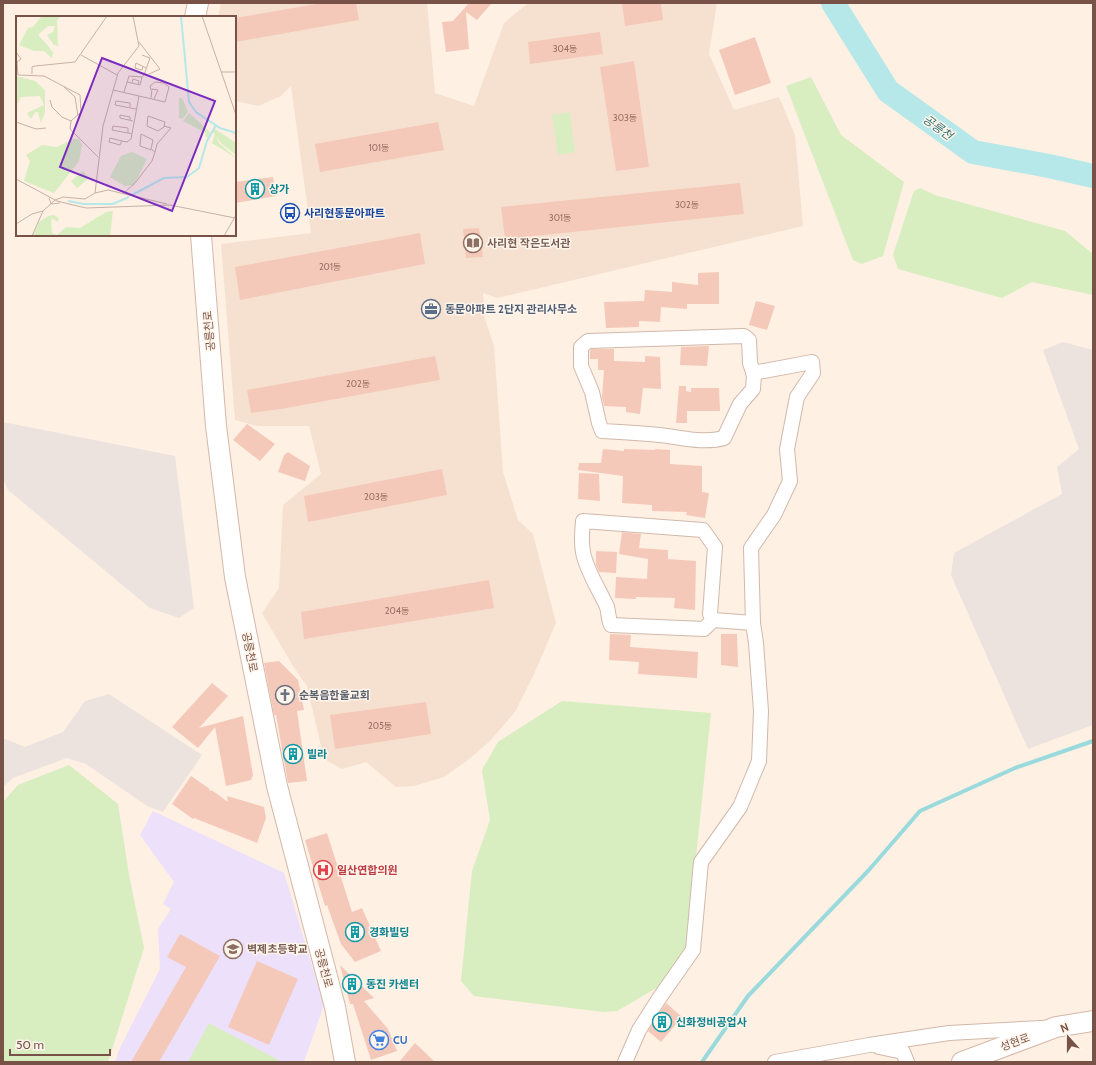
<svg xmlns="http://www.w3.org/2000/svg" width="1096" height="1065" font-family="Cabin,'Noto Sans KR',sans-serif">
	<rect width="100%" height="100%" fill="#fef0e3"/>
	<!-- residential -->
	<path fill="#f6e1d1" d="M221,3h206l8,90 39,13 30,-83 24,-20h189l-8,51 25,56 45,-13 16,38 8,91 -306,72 -14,-5 2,26 9,27 9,126 15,48 15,14 23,89 -21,49 -20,40 -25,29 -22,19 -24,17 -30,9 -18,1 -30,-25 -24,7 -18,-10 -17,-73 -14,-20 -31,-53 17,-25 4,-83 38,-31 -12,-48h-52l-22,-6 -14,-176 90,-11 -20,-147 -10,10 -23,10 -23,-5v-84h-17z"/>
	<!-- industrial -->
	<path fill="#ede3de" d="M1063,342l30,8v375l-65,24 -77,-174 3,-22 108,-59 -5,-27 22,-18 -36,-99z
		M3,422l172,34 19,152 -15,10 -29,-10 -142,-118 -5,-11z
		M109,694l93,61 -39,57 -16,-6 -61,-42 -19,-6 -54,20 -10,9v-49l22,9 38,-15 22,-31z"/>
	<!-- education -->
	<path fill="#ede0fa" d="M153,811l131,62 40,132 -20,57h-189l4,-12 41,-81 -2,-40 13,-20 -8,-5 11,-22 -34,-47z"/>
	<!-- green -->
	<path fill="#d8edc0" d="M811,77l30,58 63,47 -21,74 -21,8 -9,-4 -67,-174z
		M570,112l5,40 -17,3 -6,-40z
		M920,188l15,7 130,36 28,23v41l-61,-13 -30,16 -104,-29 -5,-14 21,-64z
		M562,701l149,12 -27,259 -67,39 -14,1 -129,-16 -13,-15 11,-110 18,-51 -8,-50 16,-28z
		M69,765l49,39 11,71 15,73 -36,114h-105v-260l15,-17z
		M209,1023l73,39h-94z"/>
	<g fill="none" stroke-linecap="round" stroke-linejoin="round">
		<!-- stream -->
		<path stroke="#9bdadc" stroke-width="4" d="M702,1062l46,-66 120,-125 52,-60 95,-43 78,-27"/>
		<!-- river -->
		<path stroke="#b6e8e9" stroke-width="24" d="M833,3l55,88 85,61 76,14 44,10"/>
	</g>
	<!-- building -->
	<path fill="#f5c9b9" d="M322,3h34l3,17 -124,22v-24z
		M469,3h23l-15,17 -11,-8 3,37 -23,3 -4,-30 11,-1z
		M622,3h39l2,17 -38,6z
		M600,32l3,22 -73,10 -2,-22z
		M755,37l16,46 -36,12 -16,-45z
		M634,61l15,106 -33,4 -16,-104z
		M438,122l6,28 -124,22 -5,-28z
		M273,177l3,19 -41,7v-21z
		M740,183l4,31 -239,25 -4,-32z
		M479,228l4,29 -17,1 -3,-29z
		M420,233l5,31 -185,36 -5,-33z
		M719,272v32h-32v5l-26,-2 -1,15 -21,-1v6l-33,1 -2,-26 40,-1 1,-11 27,2v-10l26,3v-12z
		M435,301l3,13 -11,3 -3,-14z
		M756,301l19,5 -8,24 -18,-5z
		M709,346l-2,20 -27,-1 1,-18z
		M591,349h23v12l31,1v-6l15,1 1,32 -18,-1 -3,26 -14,-2v-5l-22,-1 -2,-9 2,-27h-6v-11h-8v-8z
		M435,356l5,24 -159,29 -30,4 -4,-23z
		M679,386h7v5l5,1v-4h28l1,23h-33v12h-11z
		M247,424l28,20 -15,17 -27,-21z
		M603,449l21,2v-2l31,1v-1l15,1v14l32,2v26l7,1 -4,25 -19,-3 1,-3 -35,-1v-6l-30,-2 1,-27 -45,-6 1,-7h22z
		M288,452l22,14 -5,15 -27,-9 6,-17z
		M442,469l5,26 -139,27 -4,-26z
		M579,473l20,1 1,27 -22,-2z
		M622,532l19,2 -2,14 29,2v9l28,2 -1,49 -21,-2 1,-10 -39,-1v2l-21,-1 1,-21 31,2 1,-20 -29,-5z
		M596,551l21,1 -1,21 -17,-1 -3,-7z
		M489,580l5,28 -190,31 -3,-27z
		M610,634l21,1 -1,12 68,5 -1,26 -59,-4 1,-12 -30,-2z
		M721,634h16l1,33 -17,-2z
		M279,661l19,19 6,30 -7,1 10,70 -19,2 -12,-68h-2l-10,-52z
		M212,683l16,13 -29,32 44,-12 10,59 -2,5 -25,6 -11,-59 -17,21 -26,-21z
		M426,702l5,32 -96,15 -5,-34z
		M191,776l19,13 -2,1 5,1 15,11 -1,-6 37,11 2,11 -9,25 -63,-25 -1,1 -21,-15z
		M327,833l25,79 10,-4 19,43 -26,11 -14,-18 -14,-39 -2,1 -20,-66z
		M180,934l40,22 -61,106h-28l55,-95 -19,-10z
		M257,961l41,18 -29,66 -41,-18z
		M340,965l34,33 -10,3 24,28 9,22 -26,9 -18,-56h-3z
		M666,1003l16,14 -21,25 -13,-11z
		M415,1043l20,19h-36z"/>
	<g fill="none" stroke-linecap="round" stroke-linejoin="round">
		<defs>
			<path id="street" d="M744,336l5,4 1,23 4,12 -1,14 -13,15 -16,34c-21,6 -44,-1 -65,-3 -19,-2 -38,-3 -57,-4l-3,-8 -7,-31 -11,-26v-19l7,-6z
				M753,623l-2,-75 23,-33 16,-34 -3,-32 10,-52 16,-24 -1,-11 -59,11
				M879,1047l24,5 4,10
				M625,1062l14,-32 21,-33 33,-47 8,-88 39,-55 19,-46 2,-50 -5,-68 -3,-20 -40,-3 -9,9 -93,-4c-3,-6 -2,-12 -4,-18 -7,-16 -21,-37 -24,-55 -2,-10 -1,-21 0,-31l120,9 12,17 -5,67 3,6
				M775,1062l94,-17 80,-12 92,-5"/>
			<path id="secondary" d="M195,17l3,-14
				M201,235l15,191 19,151 42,209 58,221 10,55
				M962,1062l94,-35 37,-6"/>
		</defs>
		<!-- street casing -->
		<use href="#street" stroke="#d2b8ab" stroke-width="16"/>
		<!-- secondary casing -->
		<use href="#secondary" stroke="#d6b7a8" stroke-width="22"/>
		<!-- street -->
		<use href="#street" stroke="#fff" stroke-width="14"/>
		<!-- secondary -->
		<use href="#secondary" stroke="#fff" stroke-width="20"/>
	</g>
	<!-- icons -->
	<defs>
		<symbol id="building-ring" viewBox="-11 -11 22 22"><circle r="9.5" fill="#fff5eb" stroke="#0f9aa8" stroke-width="1.5"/><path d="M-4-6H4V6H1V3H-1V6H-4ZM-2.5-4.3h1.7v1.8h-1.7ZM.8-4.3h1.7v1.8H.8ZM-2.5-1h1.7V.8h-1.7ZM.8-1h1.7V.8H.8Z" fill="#0f9aa8"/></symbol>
		<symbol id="bus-ring" viewBox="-11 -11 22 22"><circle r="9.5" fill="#fff5eb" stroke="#1a4fb4" stroke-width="1.5"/><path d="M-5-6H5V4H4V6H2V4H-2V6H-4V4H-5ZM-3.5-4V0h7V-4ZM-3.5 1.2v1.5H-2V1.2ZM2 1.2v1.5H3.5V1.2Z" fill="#1a4fb4"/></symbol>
		<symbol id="library-ring" viewBox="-11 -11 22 22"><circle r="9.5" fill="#fff5eb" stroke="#8d6e63" stroke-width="1.5"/><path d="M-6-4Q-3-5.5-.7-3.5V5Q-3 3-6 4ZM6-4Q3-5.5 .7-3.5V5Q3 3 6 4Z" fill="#8d6e63"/></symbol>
		<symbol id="office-ring" viewBox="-11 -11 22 22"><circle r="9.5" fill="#fff5eb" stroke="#5c6f8a" stroke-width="1.5"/><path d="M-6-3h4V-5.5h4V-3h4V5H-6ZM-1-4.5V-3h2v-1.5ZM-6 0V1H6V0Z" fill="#5c6f8a"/></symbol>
		<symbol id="church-ring" viewBox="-11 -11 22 22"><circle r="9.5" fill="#fff5eb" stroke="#6b7280" stroke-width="1.5"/><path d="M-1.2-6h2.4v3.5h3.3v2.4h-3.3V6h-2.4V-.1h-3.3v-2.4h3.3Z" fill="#6b7280"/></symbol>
		<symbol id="hospital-ring" viewBox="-11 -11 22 22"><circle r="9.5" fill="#fff5eb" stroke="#e0444e" stroke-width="1.5"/><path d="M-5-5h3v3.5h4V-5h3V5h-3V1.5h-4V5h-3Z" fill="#e0444e"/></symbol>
		<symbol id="school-ring" viewBox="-11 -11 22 22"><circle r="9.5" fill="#fff5eb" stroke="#8d6e63" stroke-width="1.5"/><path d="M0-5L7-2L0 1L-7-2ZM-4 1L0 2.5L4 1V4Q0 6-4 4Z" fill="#8d6e63"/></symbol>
		<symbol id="supermarket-ring" viewBox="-11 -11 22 22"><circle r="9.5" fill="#fff5eb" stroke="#3f7fe0" stroke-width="1.5"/><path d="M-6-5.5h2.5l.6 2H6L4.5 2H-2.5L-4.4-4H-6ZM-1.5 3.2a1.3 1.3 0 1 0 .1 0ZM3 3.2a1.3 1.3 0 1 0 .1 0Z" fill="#3f7fe0"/></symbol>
	</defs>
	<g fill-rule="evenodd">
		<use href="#building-ring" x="244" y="178" width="22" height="22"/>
		<use href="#bus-ring" x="279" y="202" width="22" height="22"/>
		<use href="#library-ring" x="462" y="232" width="22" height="22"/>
		<use href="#office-ring" x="420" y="298" width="22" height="22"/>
		<use href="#church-ring" x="274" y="684" width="22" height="22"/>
		<use href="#building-ring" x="282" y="743" width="22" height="22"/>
		<use href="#hospital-ring" x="312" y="859" width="22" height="22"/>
		<use href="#building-ring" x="344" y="921" width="22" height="22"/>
		<use href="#school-ring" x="222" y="938" width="22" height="22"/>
		<use href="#building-ring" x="341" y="973" width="22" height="22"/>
		<use href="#building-ring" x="651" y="1011" width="22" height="22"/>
		<use href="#supermarket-ring" x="368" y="1029" width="22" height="22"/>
	</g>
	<g text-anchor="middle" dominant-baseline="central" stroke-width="3" stroke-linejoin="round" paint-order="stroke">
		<!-- number labels -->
		<g font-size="9" fill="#977064">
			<text x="565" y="48">304동</text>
			<text x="625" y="117">303동</text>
			<text x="379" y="147">101동</text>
			<text x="687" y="204">302동</text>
			<text x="560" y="217">301동</text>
			<text x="330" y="266">201동</text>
			<text x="358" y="383">202동</text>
			<text x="376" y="496">203동</text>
			<text x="397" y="610">204동</text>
			<text x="380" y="725">205동</text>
		</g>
		<!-- culture labels -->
		<g font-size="11" font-weight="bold" fill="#0d838f" stroke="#fff5eb" text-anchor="start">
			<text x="269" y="189">상가</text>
			<text x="307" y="754">빌라</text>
			<text x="369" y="932">경화빌딩</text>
			<text x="366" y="984">동진 카센터</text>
			<text x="676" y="1022">신화정비공업사</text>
		</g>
		<!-- transit labels -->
		<g font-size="11" font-weight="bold" fill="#164399" stroke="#fff5eb" text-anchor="start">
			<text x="304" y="213">사리현동문아파트</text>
		</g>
		<!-- education labels -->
		<g font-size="11" font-weight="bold" fill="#785e54" stroke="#fff5eb" text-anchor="start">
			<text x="487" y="243">사리현 작은도서관</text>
			<text x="247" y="949">벽제초등학교</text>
		</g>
		<!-- service labels -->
		<g font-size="11" font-weight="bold" fill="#4e5e75" stroke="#fff5eb" text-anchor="start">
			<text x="445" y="309">동문아파트 2단지 관리사무소</text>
		</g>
		<!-- street labels -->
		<g font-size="11" fill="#785247" stroke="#fff5eb">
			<text transform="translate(209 331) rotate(-95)">공릉천로</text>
			<text transform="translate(250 652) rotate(79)">공릉천로</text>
			<text transform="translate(324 968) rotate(75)">공릉천로</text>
			<text transform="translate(1015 1042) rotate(-20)">성현로</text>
		</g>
		<!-- worship labels -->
		<g font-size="11" font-weight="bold" fill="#5b616d" stroke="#fff5eb" text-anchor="start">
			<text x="299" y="695">순복음한울교회</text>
		</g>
		<!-- health labels -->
		<g font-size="11" font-weight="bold" fill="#be3a42" stroke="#fff5eb" text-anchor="start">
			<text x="337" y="870">일산연합의원</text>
		</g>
		<!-- shop labels -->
		<g font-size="11" font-weight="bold" fill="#366cbe" stroke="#fff5eb" text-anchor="start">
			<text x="393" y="1040">CU</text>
		</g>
		<!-- water labels -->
		<g font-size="12" font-style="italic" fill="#377577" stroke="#fff5eb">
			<text transform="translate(938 127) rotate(36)">공릉천</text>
		</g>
	</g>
	<!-- overview -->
	<g transform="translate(16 16)">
		<rect width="220" height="220" fill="#fef0e3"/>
		<path d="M26,0h18l-3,5 1,25 -4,-1 -7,-10 6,-3 2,-6h-7l-10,9 11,12 4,6 -1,5 -8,-7h-10l-15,-6 9,-17 5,-1zM0,60l19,5 10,9v22l-4,11 -3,-11h-3l-4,7 -4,-6 17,-8 -4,-9 -19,1 -5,10zM163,82h3l6,14 -6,7 -3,-1zM173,97l21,19 -2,6 -3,-2 1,-3 -23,-12zM199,113l21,14v12l-15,-12 -8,-11zM199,118l4,9 17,15 -24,-15zM57,123h6l3,6 -3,16 -25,32 -30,-12 6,-20 -4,-6 16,-10 15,2zM116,136l15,7 -13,26 -9,1 -15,-9 11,-21zM67,155l6,7 -12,10 -6,-7zM97,195l-3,25h-77l6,-14 9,-6 6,-1 5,4 -1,3 -6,-4 -1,3 1,12 5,2 9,-8 14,1 26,-16z" fill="#d8edc0"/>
		<path fill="none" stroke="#b6e8e9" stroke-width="2" d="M165,0l8,86 7,10 24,16 16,5M116,179l32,-17 23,-1 12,-9 8,-27 9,-16M52,185l16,3h29l16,-7"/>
		<path fill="none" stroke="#c8b1a5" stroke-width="1" d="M186,0l34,99M123,26l21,27 -11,5M0,36l5,7 -4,3 1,13 26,1 36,19 1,17 -10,9 -1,8 28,28M65,39l36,20M127,51l-1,3 -7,-2 1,-5 10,5M205,56h15M16,58v-7l3,-1 40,-4 32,-46M111,66l13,3 2,-8M116,67l1,-4 6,2 -1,4M48,71l11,10 3,19M97,74l26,6 -8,43 -4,3 -5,-1 -12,-3 -1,4 11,3 2,-4M108,76l5,-16 13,1 2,-2 6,-17 -8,-3M123,80l26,6 4,-15 -5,-4 -9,-1 -5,4 1,4M135,82l1,-9 6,1 -4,9M34,84l2,7 10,10 9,4M114,91v-4l-14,-2 -1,4 21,4M132,100l17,6 -1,5 -6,4 -11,-5zM114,104v-3l-10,-2v3l13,3M0,106l20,7 10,-1M112,117v-5l-15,-2 -1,4 16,3 4,1M139,136l2,-8 14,-16 -7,-2M0,163l41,22 16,4 13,3 84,-3 65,13M79,177l13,-3 59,14M107,178l12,-11 17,-22 3,-9 -4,-3 2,-9 -12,-6 -1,12 11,4M33,182l2,6 9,-1M0,208l16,-10 11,-3 12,-11 8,-3 22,2 10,-6 8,-67 15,-53 21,-27 -6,-30M16,220l11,-25M208,220l12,-21"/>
		<path fill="#7b2cbf" fill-opacity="0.15" stroke="#7b2cbf" stroke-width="2" d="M86,42l113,43 -43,110 -112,-44z"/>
		<rect width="220" height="220" fill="none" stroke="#785247" stroke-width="2"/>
	</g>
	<!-- border -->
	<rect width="1096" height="1065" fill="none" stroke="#785247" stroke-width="8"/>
	<!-- north arrow -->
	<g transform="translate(1068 1037) rotate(339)" stroke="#fff5eb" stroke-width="3" paint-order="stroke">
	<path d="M0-3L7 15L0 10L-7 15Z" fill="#785247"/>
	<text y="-6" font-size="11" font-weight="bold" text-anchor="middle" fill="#785247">N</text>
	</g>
	<!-- scale -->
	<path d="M10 1049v6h100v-6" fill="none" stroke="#785247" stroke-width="2"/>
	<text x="16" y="1049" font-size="12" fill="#785247" stroke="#fff5eb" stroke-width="3" paint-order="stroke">50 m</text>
</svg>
